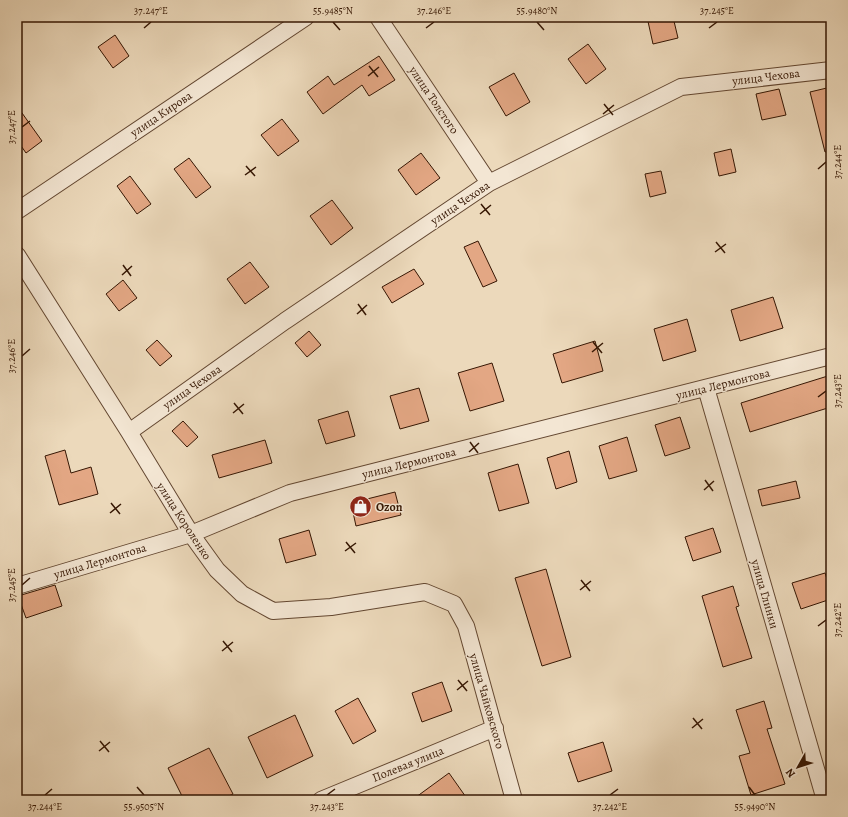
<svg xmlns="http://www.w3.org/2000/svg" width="848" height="817" font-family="Alegreya,serif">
	<rect width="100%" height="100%" fill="#ecd9bb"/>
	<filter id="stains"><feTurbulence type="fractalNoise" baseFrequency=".005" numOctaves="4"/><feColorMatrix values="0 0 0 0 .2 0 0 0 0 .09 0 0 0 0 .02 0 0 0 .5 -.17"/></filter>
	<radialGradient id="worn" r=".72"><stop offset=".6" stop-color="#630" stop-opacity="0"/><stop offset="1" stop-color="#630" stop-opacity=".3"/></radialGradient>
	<!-- building -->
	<path fill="#e3a784" stroke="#351603" d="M647,17h26l5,21 -25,6z
		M115,35l14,21 -16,12 -15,-21z
		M588,44l18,25 -20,15 -18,-25z
		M379,56l16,24 -26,16 -7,-11 -39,29 -16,-22 21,-16 6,9z
		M514,73l16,29 -24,14 -17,-29z
		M831,87v64l-6,1 -15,-60z
		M779,89l7,26 -24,5 -6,-26z
		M17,106l25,35 -16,12 -9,-13z
		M282,119l17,22 -21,15 -17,-21z
		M731,149l5,23 -17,4 -5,-23z
		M421,153l19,25 -24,17 -18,-25z
		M189,158l22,29 -15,11 -22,-29z
		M661,171l5,22 -16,4 -5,-23z
		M130,176l21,28 -14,10 -20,-28z
		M332,200l21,28 -22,17 -21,-29z
		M478,241l19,40 -14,6 -19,-40z
		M250,262l19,25 -24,17 -18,-25z
		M414,269l10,15 -32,19 -10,-16z
		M123,280l14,18 -18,13 -13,-17z
		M773,297l10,31 -43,13 -9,-31z
		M687,319l9,32 -33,10 -9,-32z
		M309,331l12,14 -14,12 -12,-14z
		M157,340l15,16 -12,10 -14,-16z
		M595,341l8,30 -41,12 -9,-29z
		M492,363l12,38 -34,10 -12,-38z
		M831,375v32l-81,25 -9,-29z
		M419,388l10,33 -29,8 -10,-33z
		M348,411l7,25 -29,8 -8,-24z
		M680,417l10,31 -25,8 -10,-31z
		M183,421l15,16 -11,10 -15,-16z
		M627,437l10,34 -28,8 -10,-33z
		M265,440l7,23 -53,15 -7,-23z
		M65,450l6,23 20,-6 7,27 -39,11 -14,-49z
		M569,451l8,31 -21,7 -9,-31z
		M518,464l11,39 -30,8 -11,-38z
		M796,481l4,17 -38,8 -4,-16z
		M395,492l6,23 -45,11 -5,-23z
		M713,528l8,24 -28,9 -8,-24z
		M309,530l7,25 -30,8 -7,-24z
		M546,569l25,88 -29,9 -27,-88z
		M825,573l6,18v8l-30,10 -9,-26z
		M55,585l7,21 -36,12 -8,-22z
		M733,586l6,20 -3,1 16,51 -29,9 -21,-71z
		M442,682l10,29 -30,11 -10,-29z
		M358,698l18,33 -23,13 -18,-33z
		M764,701l8,27 -5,1 18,55 -34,11 -12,-39 11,-3 -14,-43z
		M295,715l18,41 -46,22 -19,-41z
		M603,742l9,29 -34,11 -10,-29z
		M209,748l24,46 -13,6h-36l-16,-32z
		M449,773l19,27h-56z"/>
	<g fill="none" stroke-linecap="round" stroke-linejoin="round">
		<defs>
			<path id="street" d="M378,17l111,166
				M17,211l289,-194
				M17,255l112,177 62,102 26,36 25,24 31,17 58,-4 94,-15 29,12 12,22 48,174
				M706,388l119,412
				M129,432l156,-111 204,-138 192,-96 150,-17
				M17,586l174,-52 99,-41 541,-137
				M321,800l174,-72"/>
		</defs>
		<!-- street casing -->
		<use href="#street" stroke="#634731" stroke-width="18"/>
		<!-- street -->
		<use href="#street" stroke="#f3e6d3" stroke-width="16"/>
	</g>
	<!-- ticks -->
	<path fill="none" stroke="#351603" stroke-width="1.5" d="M333,22l7,8M537,22l7,8M144,28l7,-6M426,28l8,-6M709,28l8,-6M369,66l9,11M368,76l11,-9M604,104l9,11M603,114l11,-9M22,127l8,-6M246,166l9,10M818,169l8,-7M245,175l11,-8M481,204l9,11M480,214l11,-9M716,242l9,11M715,252l11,-8M123,265l8,11M122,275l10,-9M358,304l8,11M357,314l10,-9M593,342l9,11M592,352l11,-9M22,356l8,-7M818,397l8,-6M234,403l9,11M233,413l11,-9M470,442l8,11M469,452l10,-9M705,480l8,11M704,490l10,-9M111,503l9,11M110,513l11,-9M346,542l9,11M345,551l11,-8M581,580l9,11M22,585l8,-7M580,590l11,-9M818,626l8,-6M223,641l9,11M222,651l11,-9M458,680l9,11M457,690l11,-9M693,718l9,11M692,728l11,-9M100,741l9,11M99,751l11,-9M137,787l7,8M749,787l6,8M45,795l7,-6M327,795l8,-6M610,795l8,-6"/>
	<!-- icons -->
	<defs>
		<symbol id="shop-disc" viewBox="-11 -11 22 22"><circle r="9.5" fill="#8f2418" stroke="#f3e6d3"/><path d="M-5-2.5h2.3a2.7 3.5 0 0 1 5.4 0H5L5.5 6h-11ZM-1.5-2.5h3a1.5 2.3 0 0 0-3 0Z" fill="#fff"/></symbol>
	</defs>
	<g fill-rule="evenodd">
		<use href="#shop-disc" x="348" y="494" width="25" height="25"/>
	</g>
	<g text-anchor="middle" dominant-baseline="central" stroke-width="3" stroke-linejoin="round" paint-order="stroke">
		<!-- street labels -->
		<g font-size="12" fill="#351603" stroke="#f3e6d3">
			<text transform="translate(766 77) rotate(-7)">улица Чехова</text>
			<text transform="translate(434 100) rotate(56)">улица Толстого</text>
			<text transform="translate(161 114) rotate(-34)">улица Кирова</text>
			<text transform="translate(460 203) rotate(-34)">улица Чехова</text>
			<text transform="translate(723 384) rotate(-14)">улица Лермонтова</text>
			<text transform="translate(192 387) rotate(-35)">улица Чехова</text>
			<text transform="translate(409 463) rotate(-14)">улица Лермонтова</text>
			<text transform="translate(184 521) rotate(57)">улица Короленко</text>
			<text transform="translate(100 561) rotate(-17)">улица Лермонтова</text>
			<text transform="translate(765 594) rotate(74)">улица Глинки</text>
			<text transform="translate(487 701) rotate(74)">улица Чайковского</text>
			<text transform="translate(408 764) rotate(-22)">Полевая улица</text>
		</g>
		<!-- poi labels -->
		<g font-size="12" font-weight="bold" fill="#351603" stroke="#f3e6d3" text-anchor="start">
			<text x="376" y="507">Ozon</text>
		</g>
	</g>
	<!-- margin -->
	<rect width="848" height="817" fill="none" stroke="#ecd9bb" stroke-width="44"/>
	<!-- north arrow -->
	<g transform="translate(798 767) rotate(231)" stroke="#f3e6d3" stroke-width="3" paint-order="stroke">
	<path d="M0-3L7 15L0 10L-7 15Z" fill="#351603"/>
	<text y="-6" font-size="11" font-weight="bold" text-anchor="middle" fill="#351603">N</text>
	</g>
	<rect x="22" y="22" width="804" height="773" fill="none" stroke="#351603" stroke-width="1.5"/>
	<g font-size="10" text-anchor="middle" fill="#351603">
		<text x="151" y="14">37.247°E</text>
		<text x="333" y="14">55.9485°N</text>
		<text x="434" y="14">37.246°E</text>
		<text x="537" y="14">55.9480°N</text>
		<text x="717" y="14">37.245°E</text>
		<text transform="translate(11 127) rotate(-90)" y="4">37.247°E</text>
		<text transform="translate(837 162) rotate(-90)" y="4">37.244°E</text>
		<text transform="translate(11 356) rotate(-90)" y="4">37.246°E</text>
		<text transform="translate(837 391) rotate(-90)" y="4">37.243°E</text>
		<text transform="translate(11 585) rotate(-90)" y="4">37.245°E</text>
		<text transform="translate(837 620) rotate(-90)" y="4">37.242°E</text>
		<text x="45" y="810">37.244°E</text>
		<text x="144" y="810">55.9505°N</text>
		<text x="327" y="810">37.243°E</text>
		<text x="610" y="810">37.242°E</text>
		<text x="755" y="810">55.9490°N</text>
	</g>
	<rect width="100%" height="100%" filter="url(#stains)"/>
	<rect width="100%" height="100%" fill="url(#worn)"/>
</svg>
